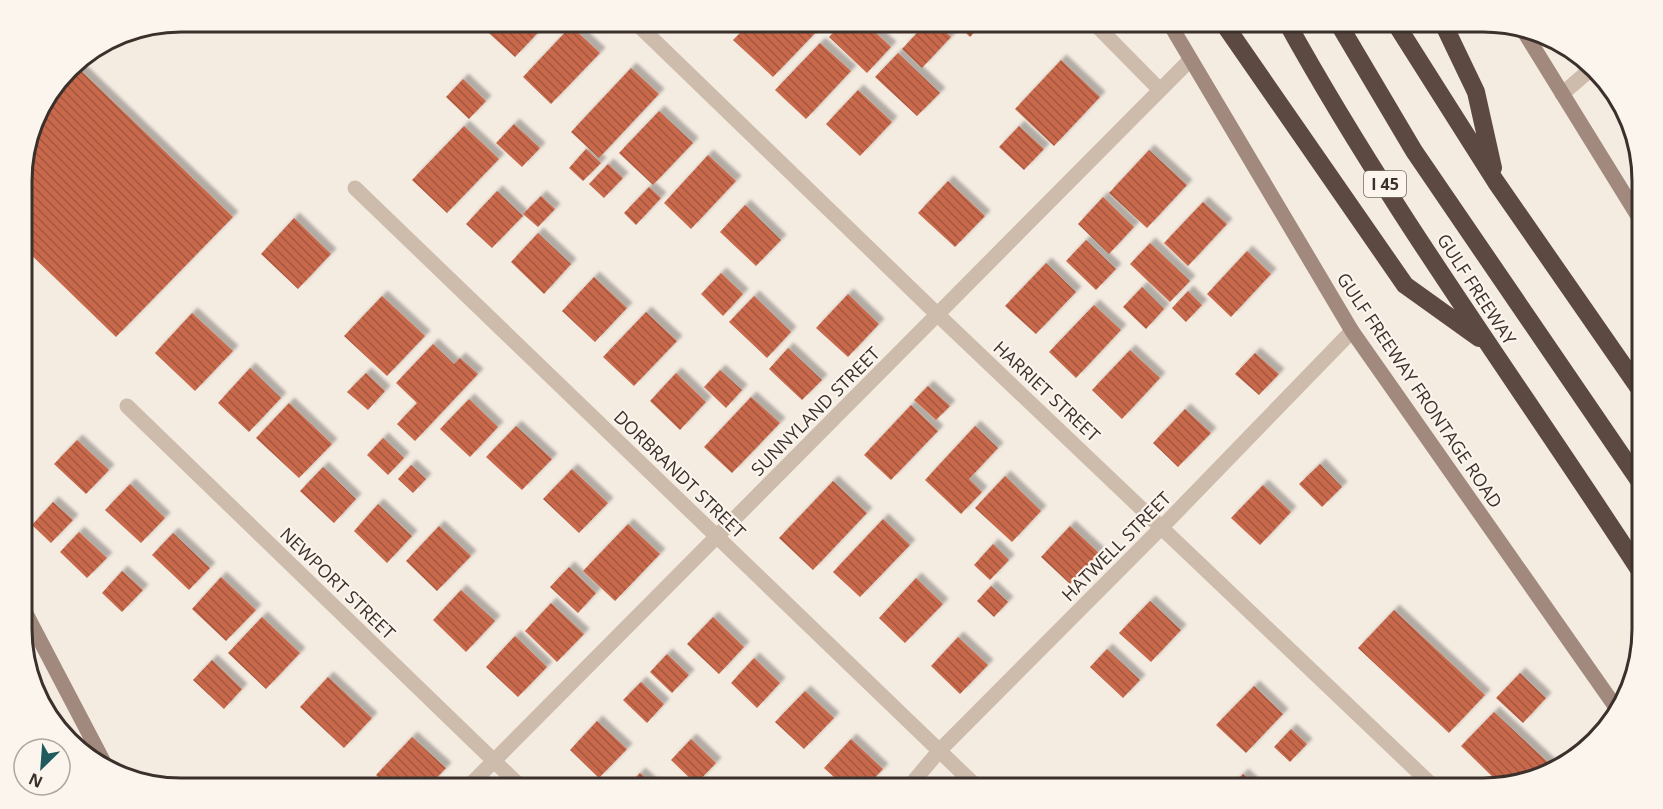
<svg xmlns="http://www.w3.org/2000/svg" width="1663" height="809" font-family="'Open Sans',sans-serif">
	<defs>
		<pattern id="building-back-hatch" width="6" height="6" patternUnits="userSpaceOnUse" patternTransform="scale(1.5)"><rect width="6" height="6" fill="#c8694b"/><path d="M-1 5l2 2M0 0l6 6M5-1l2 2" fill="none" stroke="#a4573f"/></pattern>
		<filter id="shadow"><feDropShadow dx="5.5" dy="-5.5" stdDeviation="1.5" flood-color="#0004"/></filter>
	</defs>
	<rect width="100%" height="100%" fill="#f4ebe1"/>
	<!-- building -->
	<path fill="url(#building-back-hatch)" filter="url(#shadow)" d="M486,21h63l-34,36 -34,-31z
		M701,21h20l-9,10z
		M752,21h60l8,7 -47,49 -40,-37z
		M844,21h19l28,26 -24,26 -38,-36z
		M928,21h6l17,16 -29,31 -20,-19z
		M954,21h31l-15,16z
		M571,26l29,27 -49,51 -28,-27z
		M820,43l31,28 -45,48 -31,-29z
		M898,53l42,40 -23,23 -42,-39z
		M1061,60l39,37 -46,49 -39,-37z
		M73,63l160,154 -117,120 -94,-91 -1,-76 16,-60z
		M631,68l28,26 -60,64 -28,-26z
		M463,79l23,22 -17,18 -23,-22z
		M858,90l34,32 -32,34 -34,-32z
		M659,111l34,32 -40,42 -34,-32z
		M514,124l26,24 -18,19 -26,-24z
		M464,126l35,33 -52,54 -35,-33z
		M1019,126l25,23 -20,21 -25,-23z
		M586,149l15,14 -18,18 -14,-13z
		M1149,150l38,35 -40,43 -38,-35z
		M708,155l28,26 -45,48 -27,-26z
		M608,164l15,14 -19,20 -15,-14z
		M948,181l37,35 -30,31 -37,-34z
		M649,187l12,11 -25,27 -12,-12z
		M497,191l26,25 -31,32 -26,-24z
		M541,196l14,13 -17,18 -15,-13z
		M1103,197l31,30 -25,27 -31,-30z
		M1203,202l24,22 -39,42 -24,-23z
		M745,205l36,35 -25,26 -36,-34z
		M294,218l37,36 -33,35 -37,-35z
		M538,233l33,31 -27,30 -33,-32z
		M1086,240l30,29 -20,21 -30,-29z
		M1150,243l40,38 -20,21 -40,-38z
		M1247,251l24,23 -40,43 -24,-23z
		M1046,263l30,29 -40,42 -31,-28z
		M721,273l22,21 -20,22 -22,-22z
		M594,277l33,31 -32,34 -33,-31z
		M1142,287l22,22 -18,20 -23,-22z
		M1188,291l14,14 -16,17 -14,-14z
		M848,294l31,30 -31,33 -32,-29z
		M382,296l43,40 -38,40 -43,-40z
		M754,296l37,36 -24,26 -38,-36z
		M1094,305l27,25 -45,48 -27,-26z
		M646,312l31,29 -43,45 -31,-29z
		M192,313l41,38 -38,40 -40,-38z
		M433,344l21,20 6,-6 18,16 -63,67 -18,-17 20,-21 -21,-20z
		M788,348l34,32 -20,20 -33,-31z
		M1130,350l30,28 -38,41 -30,-29z
		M1255,353l24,21 -20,21 -24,-21z
		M250,368l31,30 -32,34 -31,-29z
		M720,370l22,20 -16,18 -22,-21z
		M366,373l19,18 -17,19 -21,-18z
		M676,373l30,29 -26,28 -30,-29z
		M928,386l22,20 -14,14 -22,-20z
		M751,397l29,26 -48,50 -28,-26z
		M469,399l29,28 -28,30 -30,-28z
		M289,403l43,41 -33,34 -43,-40z
		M911,405l27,26 -47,49 -27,-25z
		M1185,409l26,24 -33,34 -25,-24z
		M516,426l36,33 -30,31 -36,-33z
		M975,426l23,22 -29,31 13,13 -21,22 -36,-34z
		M383,438l21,20 -16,17 -21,-20z
		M77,440l32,30 -23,24 -32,-30z
		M1320,464l22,23 -20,20 -23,-23z
		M411,465l15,14 -13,14 -15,-14z
		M323,467l33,32 -22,24 -34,-32z
		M572,469l36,34 -29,30 -36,-34z
		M1005,476l36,35 -29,31 -37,-34z
		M833,481l34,32 -54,57 -34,-32z
		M130,484l35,34 -24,25 -36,-33z
		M1263,485l28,27 -31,33 -29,-27z
		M53,502l20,18 -22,23 -19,-18z
		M378,504l34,32 -25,27 -33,-32z
		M883,519l27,26 -50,52 -27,-25z
		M628,524l32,30 -45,47 -32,-30z
		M439,526l32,30 -34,35 -31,-30z
		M1070,526l29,27 -29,31 -29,-27z
		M79,532l28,26 -20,20 -27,-26z
		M173,533l37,35 -21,22 -37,-35z
		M993,544l16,16 -19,20 -16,-15z
		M569,567l27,26 -18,20 -28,-26z
		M122,571l21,19 -21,22 -20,-19z
		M221,577l35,33 -30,31 -34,-32z
		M916,578l27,26 -38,39 -26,-25z
		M991,586l17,16 -14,15 -17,-16z
		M461,590l34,31 -29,31 -33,-32z
		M1150,601l31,29 -30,32 -32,-29z
		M551,603l33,31 -27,28 -32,-31z
		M1394,610l91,85 -36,38 -91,-85z
		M262,617l38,36 -34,36 -38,-36z
		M713,617l31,30 -25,27 -32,-30z
		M515,636l32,31 -29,30 -32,-30z
		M958,637l30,28 -28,29 -29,-28z
		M1107,649l33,31 -17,18 -33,-31z
		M667,654l22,21 -17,18 -22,-21z
		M754,658l26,25 -23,25 -26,-25z
		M212,660l30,29 -18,20 -31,-29z
		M1520,673l26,25 -23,25 -27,-25z
		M328,677l44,41 -28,30 -44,-41z
		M641,682l23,22 -17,19 -24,-23z
		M1254,686l29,28 -37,39 -30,-28z
		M805,691l29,27 -30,31 -29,-27z
		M1494,712l59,55 -52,18 -40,-39z
		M597,721l30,28 -28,29 -29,-28z
		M1291,729l16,15 -17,18 -16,-15z
		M412,737l34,31 -19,20h-37l-14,-13z
		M691,739l25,24 -20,21 -25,-24z
		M851,739l32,30 -18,19h-19l-22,-20z
		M640,773l16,15h-30z
		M1243,774l15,14h-29z"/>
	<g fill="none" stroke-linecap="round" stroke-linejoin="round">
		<!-- street -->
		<path stroke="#cdbbac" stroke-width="15" d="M634,21l304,294 497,473
			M1092,21l68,69
			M1562,94l29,-25
			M355,188l623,600
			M127,406l395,382
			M467,788l723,-728
			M908,788l31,-37 223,-224 190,-196"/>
		<!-- secondary -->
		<path stroke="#a18a7d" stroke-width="15" d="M1168,21l184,310 265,378
			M1523,30l118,191
			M22,606l86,164"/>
		<!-- highway -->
		<path stroke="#5c4a42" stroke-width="18" d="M1222,21l183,264 74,53
			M1286,21c106,192 237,369 356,553
			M1337,21l77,130 228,334
			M1394,21l102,161 145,209
			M1442,21l34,71 17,76"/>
	</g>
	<g text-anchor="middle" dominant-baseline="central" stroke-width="4.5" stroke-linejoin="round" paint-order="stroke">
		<!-- shield labels -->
		<rect fill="#fbf5ee" stroke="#756b66" stroke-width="1.5" x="1364" y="171" width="42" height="26" rx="4.5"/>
		<g font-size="16" font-weight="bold" fill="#3b302b">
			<text x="1385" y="184">I 45</text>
		</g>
		<!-- street labels -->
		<g font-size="18" fill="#3b302b" stroke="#fbf5ee">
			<text transform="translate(1477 289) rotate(57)">GULF FREEWAY</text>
			<text transform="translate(1420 390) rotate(56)">GULF FREEWAY FRONTAGE ROAD</text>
			<text transform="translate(1047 391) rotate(43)">HARRIET STREET</text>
			<text transform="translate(815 411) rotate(-45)">SUNNYLAND STREET</text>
			<text transform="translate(680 474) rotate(44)">DORBRANDT STREET</text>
			<text transform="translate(1116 546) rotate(-45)">HATWELL STREET</text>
			<text transform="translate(338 583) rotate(44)">NEWPORT STREET</text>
		</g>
	</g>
	<!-- crop -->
	<path d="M0 0H1663V809H0ZM181 32H1483A149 149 0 0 1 1632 181V629A149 149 0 0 1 1483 778H181A149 149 0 0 1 32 629V181A149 149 0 0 1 181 32Z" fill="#fbf5ee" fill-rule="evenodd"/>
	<path fill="none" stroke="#3b302b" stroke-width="3" d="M181 32H1483A149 149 0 0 1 1632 181V629A149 149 0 0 1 1483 778H181A149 149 0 0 1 32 629V181A149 149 0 0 1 181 32Z"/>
	<!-- north arrow -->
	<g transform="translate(42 767) rotate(205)"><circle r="28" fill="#fbf5ee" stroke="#aea6a0" stroke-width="1.5"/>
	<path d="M0-4.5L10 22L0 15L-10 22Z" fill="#1f5a5e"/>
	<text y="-9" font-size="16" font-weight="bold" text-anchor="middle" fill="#3b302b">N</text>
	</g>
</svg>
